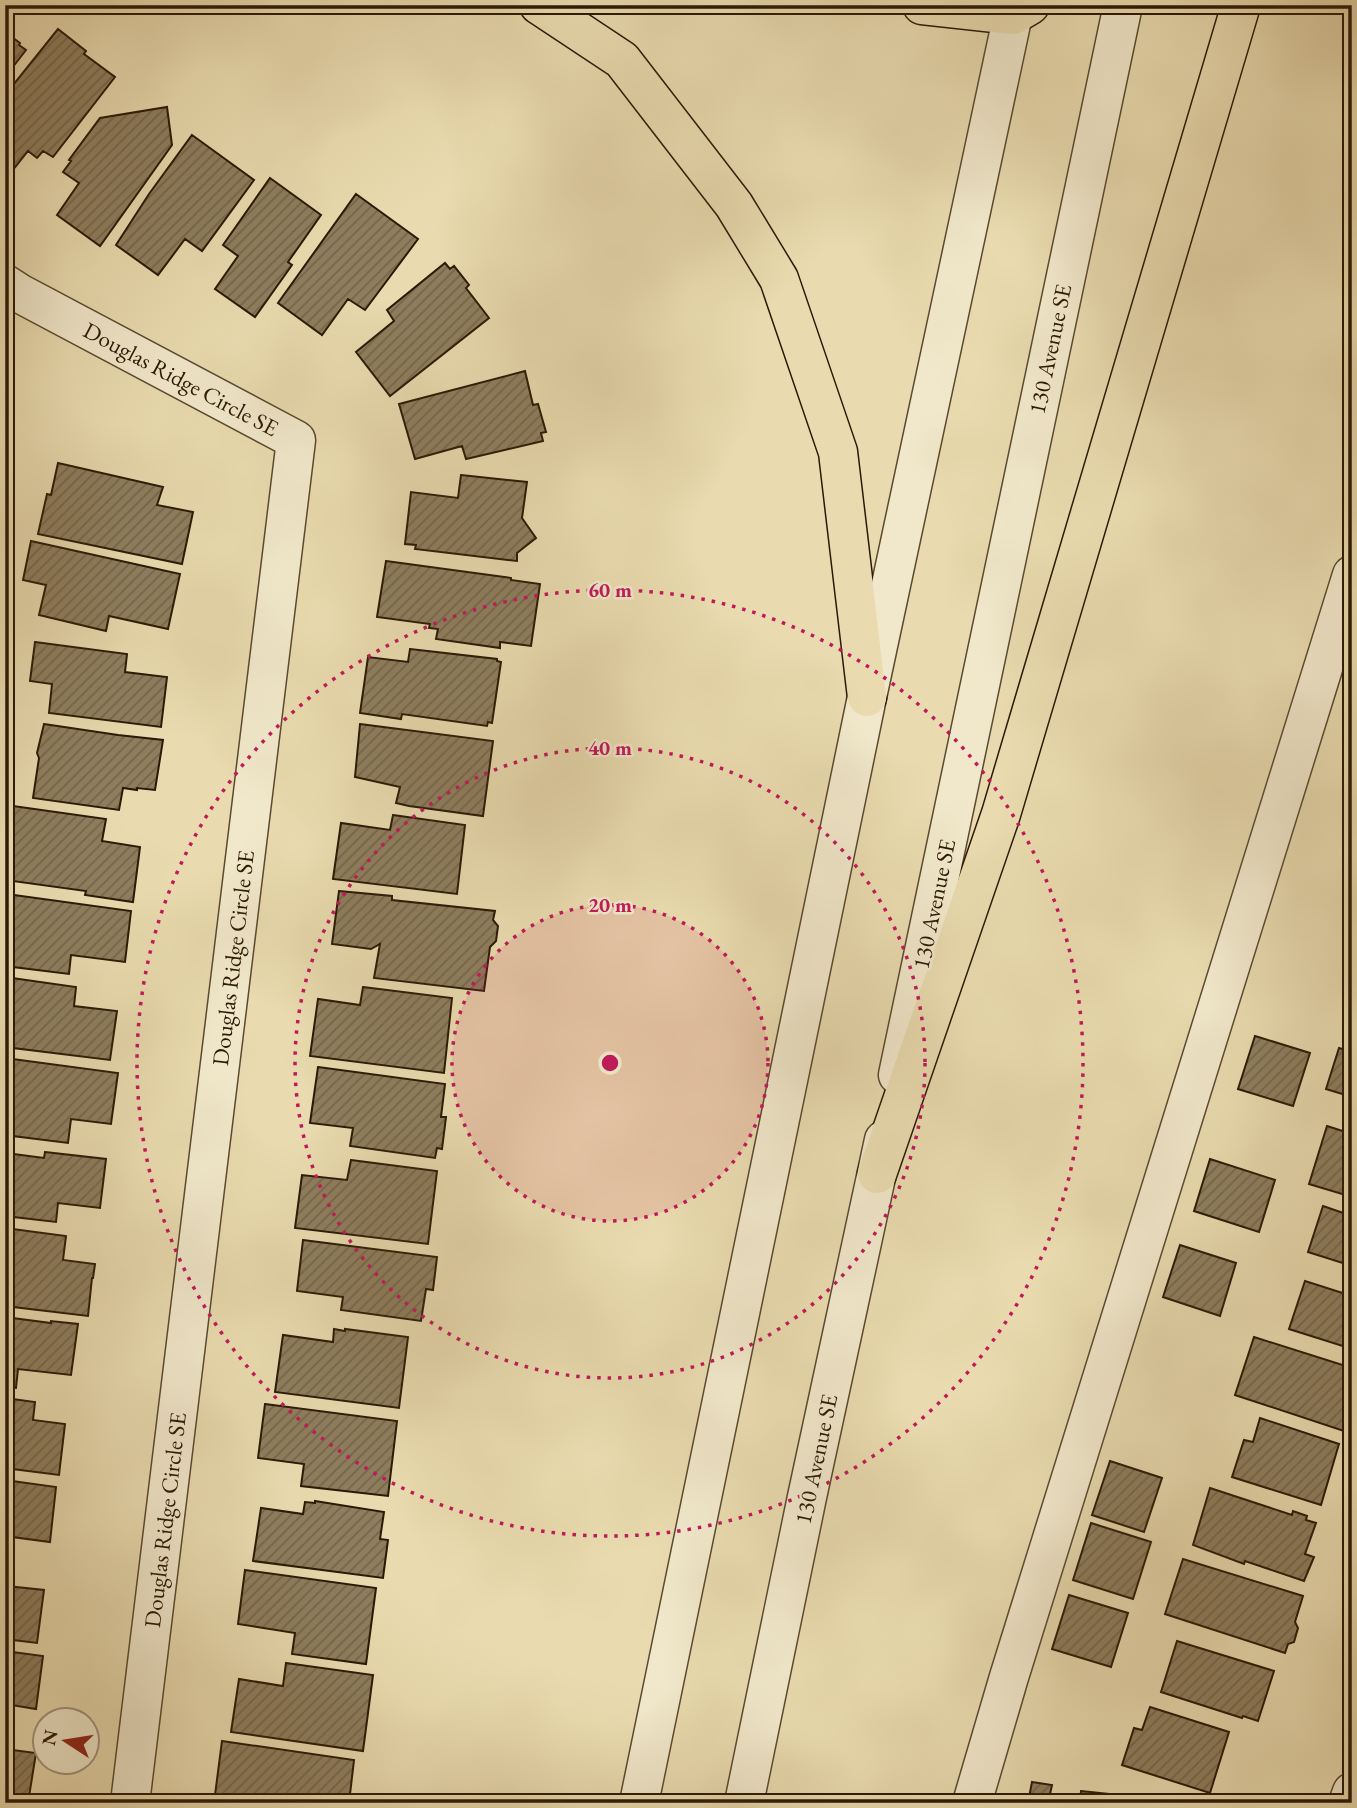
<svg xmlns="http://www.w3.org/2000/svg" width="1357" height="1808" font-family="'EB Garamond',serif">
	<defs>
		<pattern id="building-hatch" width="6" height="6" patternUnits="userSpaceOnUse" patternTransform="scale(1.75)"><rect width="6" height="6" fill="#8e7e5e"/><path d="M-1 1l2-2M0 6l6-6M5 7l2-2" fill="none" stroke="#74664c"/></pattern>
	</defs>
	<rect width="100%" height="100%" fill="#e9dbaf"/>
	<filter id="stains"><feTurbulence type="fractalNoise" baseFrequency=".00286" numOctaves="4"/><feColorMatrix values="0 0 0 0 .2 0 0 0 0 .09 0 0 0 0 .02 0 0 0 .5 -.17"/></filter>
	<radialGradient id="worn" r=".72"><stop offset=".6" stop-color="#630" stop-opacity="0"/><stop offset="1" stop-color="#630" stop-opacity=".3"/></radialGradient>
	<!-- building -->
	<path fill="url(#building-hatch)" stroke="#2b1906" stroke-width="2" d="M58,29l28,22 -2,3 31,23 -62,80 -10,-6 -6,7 -9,-7 -23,29v-85z
		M5,32l15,11 -1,2 7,5 -21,27z
		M167,107l5,38 -72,101 -43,-31 22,-32 -16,-11 8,-11 -2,-1 31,-42z
		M192,135l62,45 -52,71 -17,-12 -27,36 -42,-30 33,-51z
		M270,178l51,37 -33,47 4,3 -37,52 -40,-28 23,-33 -15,-11z
		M356,194l62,45 -53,71 -17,-11 -26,36 -44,-32z
		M445,263l5,6 4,-3 15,19 -3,3 23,30 -99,78 -34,-44 38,-31 -7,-11z
		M525,371l8,34 5,-1 8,28 -5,1 2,8 -77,18 -4,-13 -47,13 -16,-55z
		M58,463l105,24 -6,18 36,7 -11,52 -144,-30 9,-40 4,1z
		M461,475l66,7 -5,36 14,20 -19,15v8l-102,-12 1,-4 -11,-1 6,-52 47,6z
		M31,541l149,33 -12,55 -59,-13 -3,15 -67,-16 7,-30 -23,-5z
		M386,561l125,17v2l29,4 -9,62 -31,-4v6l-64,-9 2,-10 -9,-1 1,-4 -53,-7z
		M35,642l92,12 -2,18 42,5 -6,50 -112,-14 3,-29 -22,-3z
		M410,649l87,10v2l4,1 -9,61 -4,-1 -1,4 -85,-12 -1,5 -41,-6 8,-56 40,5z
		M44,724l74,11 45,5 -8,50 -18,-2v2l-14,-2 -4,22 -86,-12 6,-40 -2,-5z
		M360,724l133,17 -10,75 -74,-10 -13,-3 4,-16 -45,-10z
		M13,806l93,13 -4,22 38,6 -7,55 -48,-7 1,-4 -81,-11v-67z
		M393,815l72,10 -8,69 -124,-15 8,-56 49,7z
		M339,891l53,5v4l103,11 -2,9 5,6 -2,15 -6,6 -6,44 -110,-13 6,-34 -9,5 -39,-5z
		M14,895l117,16 -6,51 -54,-7 -2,19 -64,-8v-43l6,1z
		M5,977l71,10 -2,19 43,5 -7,49 -105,-13z
		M363,987l89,11 -8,75 -134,-17 8,-57 42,6z
		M1255,1036l55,17 -17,53 -55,-17z
		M1339,1048l13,4v45l-26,-8z
		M5,1058l113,15 -7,51 -40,-5 -3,24 -63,-8z
		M318,1067l127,17 -4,33h5l-4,32 -5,-1 -2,10 -85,-12 3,-18 -43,-5z
		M1327,1126l25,8v63l-43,-13z
		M45,1152l61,7 -6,49 -42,-5 -2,19 -51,-6v-63l39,5z
		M1210,1159l65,21 -16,52 -65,-21z
		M351,1160l86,11 -9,73 -133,-16 7,-53 45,5z
		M1323,1206l29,10v50l-44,-14z
		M5,1228l61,8 -3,24 32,4 -2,14h-1l-4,38 -83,-10z
		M303,1240l134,17 -4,33 -7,-1 -5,32 -80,-11 2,-13 -46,-6z
		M1180,1245l56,18 -16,53 -57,-19z
		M1305,1281l47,15v53l-63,-20z
		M5,1317l46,6v-2l27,3 -7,51 -53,-6 -2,19 -11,-1z
		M334,1329l11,2v-2l63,8 -9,71 -124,-16 8,-57 50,7z
		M1254,1337l98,31v59l-2,6 -115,-38z
		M5,1398l30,4 -2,18 32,4 -6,51 -54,-7z
		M265,1404l132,17 -9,75 -87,-10 3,-22 -46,-6z
		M1260,1418l79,26 -18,61 -89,-28 12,-37 9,2z
		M1110,1461l52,17 -18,54 -52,-17z
		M5,1480l51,7 -6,55 -45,-6z
		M1210,1488l82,27 1,-4 14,5 -1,4 10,3 -11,31 9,3 -10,24 -59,-20 -1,3 -51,-19z
		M315,1501l69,11 -4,27 8,1 -5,38 -130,-17 8,-53 42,6 2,-12 10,1z
		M1091,1523l60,19 -18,57 -60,-19z
		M1183,1559l120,37 -8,26 3,6 -4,14 -6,2 -3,9 -120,-39z
		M5,1567h7l-2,9h-1l-2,10 37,4 -7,53 -32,-4z
		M245,1570l131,18 -10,76 -74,-10 3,-21 -57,-9z
		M1069,1595l59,18 -17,54 -59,-18z
		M1177,1641l97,30 -16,50 -15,-5 -1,2 -81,-26z
		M5,1651l38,5 -7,53 -31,-5z
		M286,1663l87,12 -10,76 -132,-19 8,-53 44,7z
		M1150,1707l79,25 -19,61 -88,-28 12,-37 8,2z
		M222,1741l132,19 -5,43h-89l-45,-8z
		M5,1749l31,4 -8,50h-23z
		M1032,1782l20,3 -4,18h-20z
		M1081,1791l113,12h-114z"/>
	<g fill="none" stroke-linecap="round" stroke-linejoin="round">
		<defs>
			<path id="minor" d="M5,284l14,9 277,147 -166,1363
				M898,1075l225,-1070
				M639,1803l228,-1106 148,-692
				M744,1803l63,-306 77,-357
				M972,1803l37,-126 343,-1102
				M1348,1803l4,-11"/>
			<path id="highway" d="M539,5l83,55 112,145 45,74 59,173 29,245
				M922,5l91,10 17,-10
				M877,1174l124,-360 240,-809"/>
		</defs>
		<!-- minor casing -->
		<use href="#minor" stroke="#5a4a30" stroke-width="41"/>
		<!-- highway casing -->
		<use href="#highway" stroke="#2b1906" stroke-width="41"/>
		<!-- minor -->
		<use href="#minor" stroke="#f1e8cb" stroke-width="38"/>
		<!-- highway -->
		<use href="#highway" stroke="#e9dbaf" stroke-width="38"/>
	</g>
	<!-- distance rings -->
	<circle cx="610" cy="1063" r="158" fill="#c2185b" fill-opacity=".12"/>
	<g fill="none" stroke="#c2185b" stroke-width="3.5" stroke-dasharray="3.5 7">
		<circle cx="610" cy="1063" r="158"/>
		<circle cx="610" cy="1063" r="315"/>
		<circle cx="610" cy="1063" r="473"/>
	</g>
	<g text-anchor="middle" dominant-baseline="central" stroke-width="5" stroke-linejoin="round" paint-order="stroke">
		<!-- street labels -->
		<g font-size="23" fill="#2b1906" stroke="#f1e8cb">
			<text transform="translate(1050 349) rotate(-78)">130 Avenue SE</text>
			<text transform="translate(181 379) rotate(28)">Douglas Ridge Circle SE</text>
			<text transform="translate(934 904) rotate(-78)">130 Avenue SE</text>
			<text transform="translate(233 958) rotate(-83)">Douglas Ridge Circle SE</text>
			<text transform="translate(816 1459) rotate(-78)">130 Avenue SE</text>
			<text transform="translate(165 1520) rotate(-83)">Douglas Ridge Circle SE</text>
		</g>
	</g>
	<circle cx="610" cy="1063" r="10" fill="#c2185b" stroke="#f1e8cb" stroke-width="3.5"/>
	<g font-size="21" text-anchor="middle" font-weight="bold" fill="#c2185b" stroke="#f1e8cb" stroke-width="5" stroke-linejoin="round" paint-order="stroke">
		<text x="610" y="597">60 m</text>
		<text x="610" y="755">40 m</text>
		<text x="610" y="912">20 m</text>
	</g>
	<!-- margin -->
	<rect width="1357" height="1808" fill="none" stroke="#e9dbaf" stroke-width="28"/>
	<rect x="7" y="7" width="1343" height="1794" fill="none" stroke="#2b1906" stroke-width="3.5"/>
	<rect x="14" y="14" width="1329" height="1780" fill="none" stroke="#2b1906" stroke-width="2"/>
	<!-- north arrow -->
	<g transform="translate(66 1741) rotate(282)"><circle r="33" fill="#f1e8cb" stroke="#a2957c" stroke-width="2"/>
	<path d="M0-5L12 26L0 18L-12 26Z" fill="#8f2418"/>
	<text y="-10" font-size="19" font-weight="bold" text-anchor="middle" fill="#2b1906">N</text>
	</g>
	<rect width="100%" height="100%" filter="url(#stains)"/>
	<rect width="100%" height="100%" fill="url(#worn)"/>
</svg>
